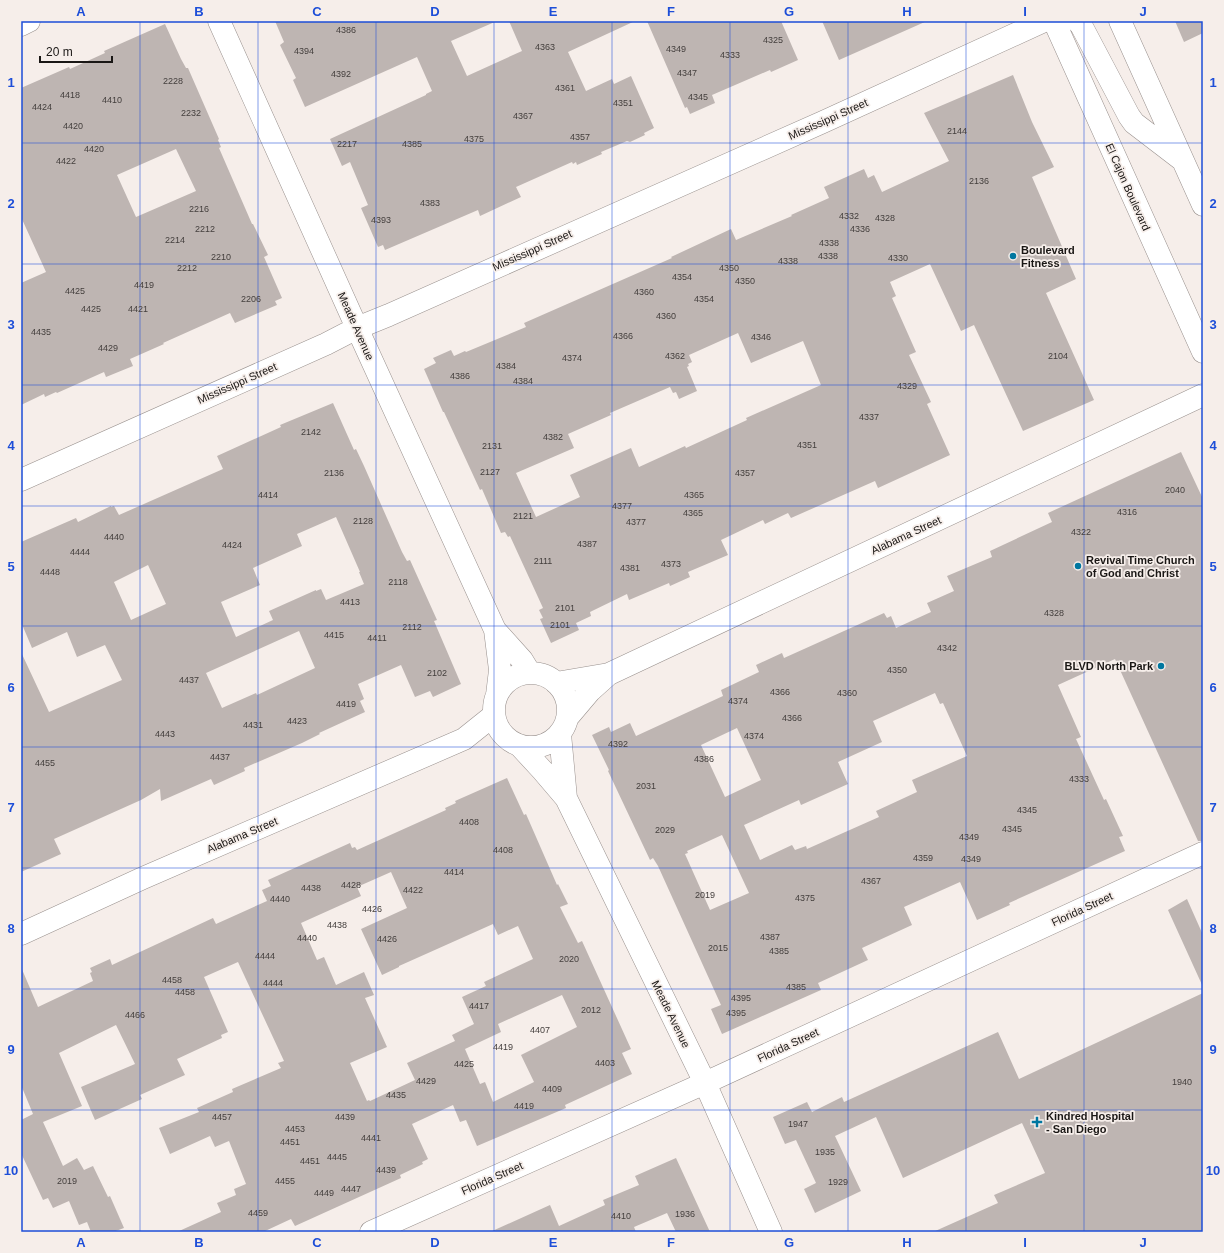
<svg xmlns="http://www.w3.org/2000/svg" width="1224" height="1253" font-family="Arial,sans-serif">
	<rect width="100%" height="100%" fill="#f6eeea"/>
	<!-- building -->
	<path fill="#beb5b2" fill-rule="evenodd" d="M275,21h222l-46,20 16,35 55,-25 -13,-30h126l-67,31 18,39 26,-12 2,5 17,-8 23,52 -10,5 1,2 -15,7 -3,-1 -26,11 1,2 -25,11 -1,-3 -3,2 -1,-2 -56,25 5,10 -41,19 -2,-6 -93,40 -2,-5 -5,2 -17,-39 7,-3 -18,-43 -8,4 -12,-27 96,-44v-1l6,-3 -15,-34 -112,50 -12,-27 3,-2 -16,-33 4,-3z
		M647,21h134l17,39 -27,12 -1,-2 -58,25 3,8 -25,11 -3,-7 -2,1z
		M822,21h105l-88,39z
		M1175,21h28v12l-19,9z
		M165,24l16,35 5,9h2l31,71 -1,1 3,7 -2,1 33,76h1l15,31 -4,2 18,41 -7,3 2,4 -42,18 -5,-10 -67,30 1,1 -34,15 3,7 -27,11 -2,-5 -47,21 -1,-1 -11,5 -1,-3 -23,11v-122l25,-11 -25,-55v-129l48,-21 1,2 35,-16 -1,-2zM176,149l20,42 -60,26 -19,-42z
		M1013,75l19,47 22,45 -22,10 44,102 -30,14 48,107 -71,31 -49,-106 -13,6 -31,-67 -40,18 6,14 -4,2 24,54 -7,3 22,47 -4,2 23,51 -72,33 -3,-7 -84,37 -3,-5 -23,11 -2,-4 -42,20 7,15 -40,17 2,5 -20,9 -1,-3 -40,17 -2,-6 -37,18 1,4 -15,7 3,7 -28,13 -11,-24 3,-1 -4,-8 4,-2 -33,-72 -2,1 -3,-5 -4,1 -19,-44 -2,1 -36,-78h-1l-19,-43 12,-6 -3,-5 18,-8 3,6 11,-5 1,1 60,-25 -2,-4 148,-65 -1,-1 60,-28 5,11 56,-24 -1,-1 38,-17 -5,-11 40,-18 4,9 6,-3 8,17 67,-31 -25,-48zM738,333l13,30 52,-22 18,44 -75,33 1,2 -61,28 -1,-2 -46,21 -8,-19 -61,27 10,22 -44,20 -20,-44 58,-25 -6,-14 43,-19 -1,-2 60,-26 3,6 3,-1 3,7 18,-8 -10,-24 2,-1 -1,-2 4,-2 -3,-7z
		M333,403l21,47 2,-1 8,17 38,86 5,9 3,-1 27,60 -3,1 27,63 -28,13 -3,-6 -15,6 -14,-32 -43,19 6,15 -4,2 5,11 -46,21 1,1 -18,9 -58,25 1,3 -31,14 -3,-6 -50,22 -1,-12 -19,11 -87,39 7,15 -40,18v-220l28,60 73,-32 -17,-35 -28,12 -10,-25 -35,16 -11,-26v-80l55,-24 2,4 33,-16v1l3,-1 5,9 104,-46 -6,-13 64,-29 -1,-2zM336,517l24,55h-1l5,12 -38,16 -5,-11 -5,2v-1l-47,21 4,9 -37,17 -15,-35 39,-17 -7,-17 49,-22 -5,-12zM148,565l18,39 -35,16 -17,-38zM299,631l16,37 -58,27 -1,-2 -34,15 -16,-35z
		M1181,452l22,47v342h-5l-83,-182 -57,26 23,52 -5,2 28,61 2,-1 17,37 -4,1 6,14 -116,52 1,2 -33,15 -17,-38 -56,25 8,18 -50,23 6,12 -50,23 3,7 -99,44 -11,-25 10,-4 -63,-139 -5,-8 -3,2 -42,-89 1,-1 -17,-35 17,-8 2,5 19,-9 6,13 87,-40 -2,-6 38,-18 -3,-7 26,-12 2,5 100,-45 3,5 4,-2 5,12 35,-16 -4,-9 27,-12 -7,-15 45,-19 -2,-6 62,-29 -4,-9zM935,693l5,11 3,-1 24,53 -55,24 5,12 -41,19 3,6 -72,32 -1,-3 -11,4 -3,-5 -32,15 -16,-35 55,-25 2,5 47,-21 -10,-22 44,-20 -9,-21zM737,728l24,52 -36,17 -24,-52zM722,835l27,58 -39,17 -25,-56 3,-1 -1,-2z
		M507,778l17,37 2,-1 31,71 1,-1 10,20 -8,3 18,36 4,-2 49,108 -9,4 10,21 -67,31 1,3 -89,38 -11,-26 -6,2 -7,-17 -41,19 16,35 -6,3 1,2 -23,11 1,3 -106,48 -4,-7 -28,13h-86l44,-20 -4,-9 19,-8 -2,-6 12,-5 -17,-43 -14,6 -5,-11 -40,18 -11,-26 40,-16 -2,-4 36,-16 -1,-3 49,-21 -3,-5 6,-2 -46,-99 -34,15 24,55 -7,3 1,3 -45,21 8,16 -45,20 2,4 -47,21 -14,-33 54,-23 -19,-39 -57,28 23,53 -39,16 20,44 14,-8 7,12 9,-4 15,31 2,-1 14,32 -11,4h-22l-4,-10 -8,3 -10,-24 -16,7 -5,-10 -5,2 -22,-47v-33l12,-6 -12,-29v-118l17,40 55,-26 -3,-8 2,-1 -2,-4 20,-9 2,6 101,-47 3,6 51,-23 -5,-11 9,-4 -3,-6 82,-37 2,5 3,-1 2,3 89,-40 -1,-2 11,-5 -1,-2zM391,872l16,36 -46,21 21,46 17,-8v-1l94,-42 5,11 20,-9 15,33 -49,23 2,4 -24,11 12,27 -22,11 3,6 -48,22 8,17 -45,21 -1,-1 -2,1 -17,-38 37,-16 -22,-49 9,-3 -10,-23 -28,13 -12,-28 -7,3 -16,-37 60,-27 -4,-9zM562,995l15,32 -56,28 13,27 -41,20 -8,-20 -5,2 -15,-35 36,-17 -3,-8z
		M1187,899l16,36v52l-35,-77z
		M1203,993v239h-270l65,-29 -4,-8 51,-22 -23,-50 -119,55 -27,-61 -41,19 26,55 -46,22 -11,-24 12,-6 -20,-43 -11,4 -12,-27 34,-15 5,10 30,-15 2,5 154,-70 21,47z
		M676,1158l34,74h-34l-9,-19 -33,14 2,5h-146l60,-27 9,21 46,-21 -2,-5 36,-15 -4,-9z"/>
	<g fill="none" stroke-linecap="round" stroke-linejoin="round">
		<defs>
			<path id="minor" d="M219,21l138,307 138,302 27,30 8,13
				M21,25l8,-4
				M21,480l305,-136 31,-16 32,-13 434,-193 221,-101
				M495,630l5,40 -3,25
				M494 710a37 37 0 1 1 74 0a37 37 0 1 1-74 0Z
				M556,683l53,-9
				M568,717l22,-26 19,-17 594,-279
				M560,734l6,64
				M519,745l24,26 23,27 139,285 66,149
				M21,934l122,-56 321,-139 30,-24
				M371,1232l334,-149 498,-230"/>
			<path id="major" d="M1054,21l149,331
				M1077,21l4,4 48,91 5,7 47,36
				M1120,21l83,184"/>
		</defs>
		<!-- minor casing -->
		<use href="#minor" stroke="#99918e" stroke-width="23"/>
		<!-- major casing -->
		<use href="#major" stroke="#99918e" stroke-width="23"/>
		<!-- minor -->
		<use href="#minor" stroke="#fff" stroke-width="22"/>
		<!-- major -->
		<use href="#major" stroke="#fff" stroke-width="22"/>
	</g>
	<!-- grid -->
	<path fill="none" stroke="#1d4ed8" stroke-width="1" stroke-opacity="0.55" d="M140,21v1211M258,21v1211M376,21v1211M494,21v1211M612,21v1211M730,21v1211M848,21v1211M966,21v1211M1084,21v1211M21,143h1182M21,264h1182M21,385h1182M21,506h1182M21,626h1182M21,747h1182M21,868h1182M21,989h1182M21,1110h1182"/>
	<!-- markers -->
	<g fill="#0077a0" stroke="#f6eeea" stroke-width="1.5">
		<circle cx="1013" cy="256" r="4"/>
		<circle cx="1078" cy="566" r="4"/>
		<circle cx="1161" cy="666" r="4"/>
		<path d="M1035 1116h4v4h4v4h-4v4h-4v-4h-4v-4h4z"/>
	</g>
	<g text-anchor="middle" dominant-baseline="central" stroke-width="3.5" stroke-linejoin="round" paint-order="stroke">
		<!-- number labels -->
		<g font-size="9" fill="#433e3c">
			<text x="346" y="30">4386</text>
			<text x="773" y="40">4325</text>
			<text x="545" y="47">4363</text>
			<text x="676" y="49">4349</text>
			<text x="304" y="51">4394</text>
			<text x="730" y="55">4333</text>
			<text x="687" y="73">4347</text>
			<text x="341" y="74">4392</text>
			<text x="173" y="81">2228</text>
			<text x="565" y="88">4361</text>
			<text x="70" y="95">4418</text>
			<text x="698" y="97">4345</text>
			<text x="112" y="100">4410</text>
			<text x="623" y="103">4351</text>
			<text x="42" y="107">4424</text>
			<text x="191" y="113">2232</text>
			<text x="523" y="116">4367</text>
			<text x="73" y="126">4420</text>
			<text x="957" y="131">2144</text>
			<text x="580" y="137">4357</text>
			<text x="474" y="139">4375</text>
			<text x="347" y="144">2217</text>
			<text x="412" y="144">4385</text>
			<text x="94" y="149">4420</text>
			<text x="66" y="161">4422</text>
			<text x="979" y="181">2136</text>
			<text x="430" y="203">4383</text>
			<text x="199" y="209">2216</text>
			<text x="849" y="216">4332</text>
			<text x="885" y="218">4328</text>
			<text x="381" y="220">4393</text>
			<text x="205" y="229">2212</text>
			<text x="860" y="229">4336</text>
			<text x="175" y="240">2214</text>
			<text x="829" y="243">4338</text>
			<text x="828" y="256">4338</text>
			<text x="221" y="257">2210</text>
			<text x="898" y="258">4330</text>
			<text x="788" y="261">4338</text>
			<text x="187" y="268">2212</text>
			<text x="729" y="268">4350</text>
			<text x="682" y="277">4354</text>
			<text x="745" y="281">4350</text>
			<text x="144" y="285">4419</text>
			<text x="75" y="291">4425</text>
			<text x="644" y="292">4360</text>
			<text x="251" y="299">2206</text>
			<text x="704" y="299">4354</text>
			<text x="91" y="309">4425</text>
			<text x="138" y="309">4421</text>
			<text x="666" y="316">4360</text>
			<text x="41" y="332">4435</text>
			<text x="623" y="336">4366</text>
			<text x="761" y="337">4346</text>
			<text x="108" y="348">4429</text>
			<text x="675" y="356">4362</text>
			<text x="1058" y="356">2104</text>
			<text x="572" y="358">4374</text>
			<text x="506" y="366">4384</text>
			<text x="460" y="376">4386</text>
			<text x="523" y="381">4384</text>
			<text x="907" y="386">4329</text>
			<text x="869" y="417">4337</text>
			<text x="311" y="432">2142</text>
			<text x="553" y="437">4382</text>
			<text x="807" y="445">4351</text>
			<text x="492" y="446">2131</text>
			<text x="490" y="472">2127</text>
			<text x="334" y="473">2136</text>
			<text x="745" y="473">4357</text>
			<text x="1175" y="490">2040</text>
			<text x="268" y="495">4414</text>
			<text x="694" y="495">4365</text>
			<text x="622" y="506">4377</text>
			<text x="1127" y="512">4316</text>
			<text x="693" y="513">4365</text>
			<text x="523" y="516">2121</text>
			<text x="363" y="521">2128</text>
			<text x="636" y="522">4377</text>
			<text x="1081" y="532">4322</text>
			<text x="114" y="537">4440</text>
			<text x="587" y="544">4387</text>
			<text x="232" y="545">4424</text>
			<text x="80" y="552">4444</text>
			<text x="543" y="561">2111</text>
			<text x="671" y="564">4373</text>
			<text x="630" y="568">4381</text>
			<text x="50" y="572">4448</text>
			<text x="398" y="582">2118</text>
			<text x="350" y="602">4413</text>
			<text x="565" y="608">2101</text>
			<text x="1054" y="613">4328</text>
			<text x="560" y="625">2101</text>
			<text x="412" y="627">2112</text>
			<text x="334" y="635">4415</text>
			<text x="377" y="638">4411</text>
			<text x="947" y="648">4342</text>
			<text x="897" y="670">4350</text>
			<text x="437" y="673">2102</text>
			<text x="189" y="680">4437</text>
			<text x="780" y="692">4366</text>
			<text x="847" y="693">4360</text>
			<text x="738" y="701">4374</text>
			<text x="346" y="704">4419</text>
			<text x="792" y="718">4366</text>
			<text x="297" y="721">4423</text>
			<text x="253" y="725">4431</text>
			<text x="165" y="734">4443</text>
			<text x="754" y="736">4374</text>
			<text x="618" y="744">4392</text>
			<text x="220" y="757">4437</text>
			<text x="704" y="759">4386</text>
			<text x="45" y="763">4455</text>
			<text x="1079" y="779">4333</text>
			<text x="646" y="786">2031</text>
			<text x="1027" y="810">4345</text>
			<text x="469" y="822">4408</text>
			<text x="1012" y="829">4345</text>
			<text x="665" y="830">2029</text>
			<text x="969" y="837">4349</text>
			<text x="503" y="850">4408</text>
			<text x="923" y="858">4359</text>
			<text x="971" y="859">4349</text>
			<text x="454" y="872">4414</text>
			<text x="871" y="881">4367</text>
			<text x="351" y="885">4428</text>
			<text x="311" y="888">4438</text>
			<text x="413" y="890">4422</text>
			<text x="705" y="895">2019</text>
			<text x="805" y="898">4375</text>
			<text x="280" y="899">4440</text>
			<text x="372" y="909">4426</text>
			<text x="337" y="925">4438</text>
			<text x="770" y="937">4387</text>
			<text x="307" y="938">4440</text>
			<text x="387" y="939">4426</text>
			<text x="718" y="948">2015</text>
			<text x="779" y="951">4385</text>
			<text x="265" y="956">4444</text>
			<text x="569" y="959">2020</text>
			<text x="172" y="980">4458</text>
			<text x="273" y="983">4444</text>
			<text x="796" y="987">4385</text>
			<text x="185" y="992">4458</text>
			<text x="741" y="998">4395</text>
			<text x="479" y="1006">4417</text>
			<text x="591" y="1010">2012</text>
			<text x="736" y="1013">4395</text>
			<text x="135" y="1015">4466</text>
			<text x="540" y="1030">4407</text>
			<text x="503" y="1047">4419</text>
			<text x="605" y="1063">4403</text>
			<text x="464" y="1064">4425</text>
			<text x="426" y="1081">4429</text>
			<text x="1182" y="1082">1940</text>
			<text x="552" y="1089">4409</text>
			<text x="396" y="1095">4435</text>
			<text x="524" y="1106">4419</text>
			<text x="222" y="1117">4457</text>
			<text x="345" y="1117">4439</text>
			<text x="798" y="1124">1947</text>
			<text x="295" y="1129">4453</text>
			<text x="371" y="1138">4441</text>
			<text x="290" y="1142">4451</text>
			<text x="825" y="1152">1935</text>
			<text x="337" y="1157">4445</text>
			<text x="310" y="1161">4451</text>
			<text x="386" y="1170">4439</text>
			<text x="67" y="1181">2019</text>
			<text x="285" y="1181">4455</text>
			<text x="838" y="1182">1929</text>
			<text x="351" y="1189">4447</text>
			<text x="324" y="1193">4449</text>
			<text x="258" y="1213">4459</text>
			<text x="685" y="1214">1936</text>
			<text x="621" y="1216">4410</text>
		</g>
		<!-- street labels -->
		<g font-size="11" fill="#1a1715" stroke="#f6eeea">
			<text transform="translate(828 119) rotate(-24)">Mississippi Street</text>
			<text transform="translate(1128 187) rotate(66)">El Cajon Boulevard</text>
			<text transform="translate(532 250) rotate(-24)">Mississippi Street</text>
			<text transform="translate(356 326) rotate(66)">Meade Avenue</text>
			<text transform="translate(237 383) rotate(-24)">Mississippi Street</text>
			<text transform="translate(906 535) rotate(-25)">Alabama Street</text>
			<text transform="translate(242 835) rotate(-23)">Alabama Street</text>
			<text transform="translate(1082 909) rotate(-25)">Florida Street</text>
			<text transform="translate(671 1014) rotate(64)">Meade Avenue</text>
			<text transform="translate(788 1045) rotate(-25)">Florida Street</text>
			<text transform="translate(492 1178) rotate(-24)">Florida Street</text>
		</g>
		<!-- poi labels -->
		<g font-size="11" font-weight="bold" fill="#1a1715" stroke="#f6eeea" text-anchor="start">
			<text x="1021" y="250">Boulevard<tspan x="1021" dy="13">Fitness</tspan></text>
			<text x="1086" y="560">Revival Time Church<tspan x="1086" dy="13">of God and Christ</tspan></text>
			<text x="1153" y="666" text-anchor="end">BLVD North Park</text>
			<text x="1046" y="1116">Kindred Hospital<tspan x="1046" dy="13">- San Diego</tspan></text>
		</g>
	</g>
	<!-- border -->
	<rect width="1224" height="1253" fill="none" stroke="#f6eeea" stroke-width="44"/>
	<!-- scale -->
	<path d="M40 56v6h72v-6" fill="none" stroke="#1a1715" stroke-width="2"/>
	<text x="46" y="56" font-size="12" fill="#1a1715" stroke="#f6eeea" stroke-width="3" paint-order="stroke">20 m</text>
	<rect x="22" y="22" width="1180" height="1209" fill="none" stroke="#1d4ed8" stroke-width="1.5"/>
	<g font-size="13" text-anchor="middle" font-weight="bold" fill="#1d4ed8">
		<text x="81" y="16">A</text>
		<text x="199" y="16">B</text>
		<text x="317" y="16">C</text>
		<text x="435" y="16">D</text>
		<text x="553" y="16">E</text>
		<text x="671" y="16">F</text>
		<text x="789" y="16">G</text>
		<text x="907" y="16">H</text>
		<text x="1025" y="16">I</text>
		<text x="1143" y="16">J</text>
		<text x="11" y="87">1</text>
		<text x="1213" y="87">1</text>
		<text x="11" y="208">2</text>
		<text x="1213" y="208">2</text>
		<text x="11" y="329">3</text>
		<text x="1213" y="329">3</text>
		<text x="11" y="450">4</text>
		<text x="1213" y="450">4</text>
		<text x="11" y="571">5</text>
		<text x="1213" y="571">5</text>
		<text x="11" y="692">6</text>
		<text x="1213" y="692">6</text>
		<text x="11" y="812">7</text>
		<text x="1213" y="812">7</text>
		<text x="11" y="933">8</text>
		<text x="1213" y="933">8</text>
		<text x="11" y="1054">9</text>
		<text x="1213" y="1054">9</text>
		<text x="11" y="1175">10</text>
		<text x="1213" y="1175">10</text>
		<text x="81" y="1247">A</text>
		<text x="199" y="1247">B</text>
		<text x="317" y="1247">C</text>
		<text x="435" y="1247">D</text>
		<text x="553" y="1247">E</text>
		<text x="671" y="1247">F</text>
		<text x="789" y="1247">G</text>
		<text x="907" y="1247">H</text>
		<text x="1025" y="1247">I</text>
		<text x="1143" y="1247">J</text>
	</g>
</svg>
